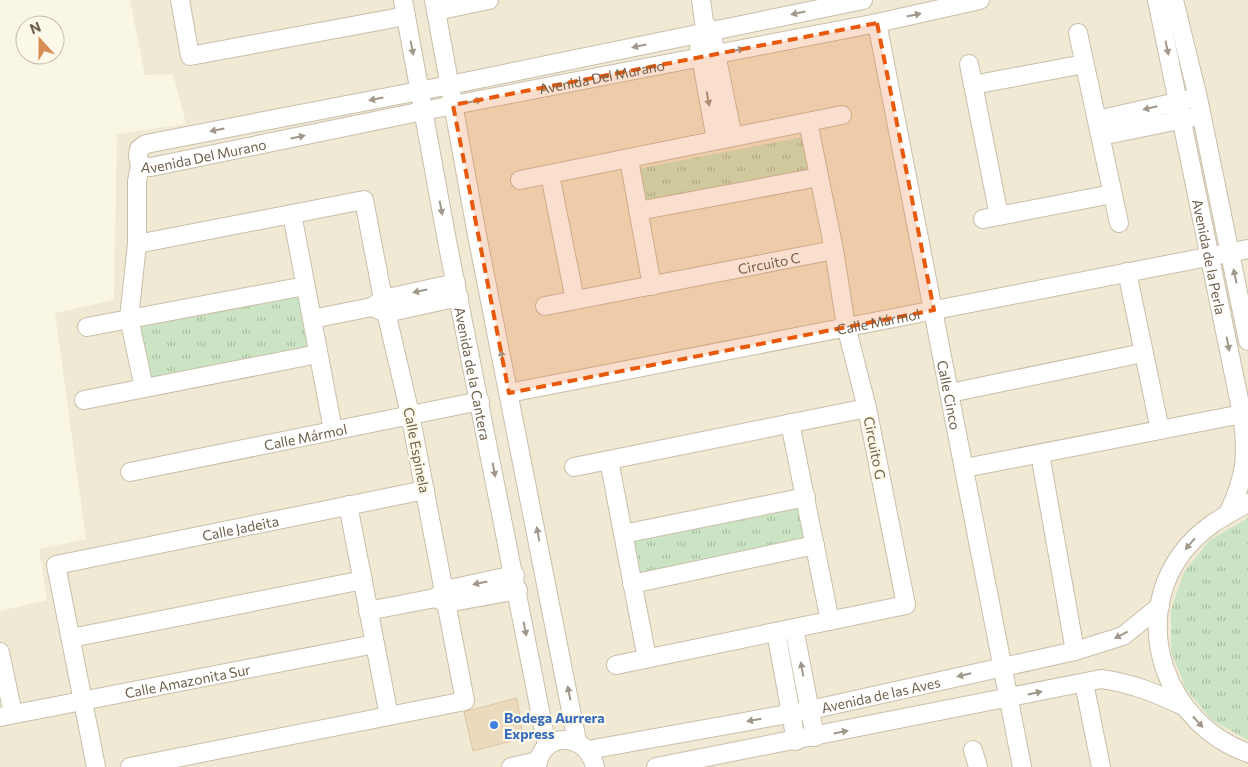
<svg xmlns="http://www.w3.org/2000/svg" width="1248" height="767" font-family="Commissioner,sans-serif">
	<defs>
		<pattern id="grass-tufts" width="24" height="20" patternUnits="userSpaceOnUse" patternTransform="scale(1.25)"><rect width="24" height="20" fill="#cbe5c4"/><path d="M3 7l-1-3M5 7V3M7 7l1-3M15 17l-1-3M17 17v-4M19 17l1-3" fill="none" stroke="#a9bda1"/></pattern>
	</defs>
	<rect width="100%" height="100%" fill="#faf6e4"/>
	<!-- residential -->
	<path fill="#f0e9d3" d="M130,0h1118v767h-1248v-156l47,-11 -8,-51 47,-10 -31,-226 59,-13 3,-166 69,-10 -13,-50 -28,1z"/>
	<!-- grass -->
	<path fill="url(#grass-tufts)" d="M803,137l7,35 -167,31 -6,-34z
		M299,297l9,52 -158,30 -10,-52z
		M799,506l7,35 -167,34 -7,-36z
		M1248,518v222l-36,-20 -26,-31 -15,-38v-41l13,-38 26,-32z"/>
	<!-- building -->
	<path fill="#ecdabe" stroke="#ddc4a0" d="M517,698l6,40 -50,13 -9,-39z"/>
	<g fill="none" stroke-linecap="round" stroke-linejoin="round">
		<defs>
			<g id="minor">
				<path d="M180,0l10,56 216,-40"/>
				<path id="s1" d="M403,0l44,241 100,505"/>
				<path d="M434,0l43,235 100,506"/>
				<path d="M701,0l3,22 7,9 5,23 17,83"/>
				<path id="s2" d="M863,0l-413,85 -304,59 -7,5 -1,7 2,10 11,1 272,-56 454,-88 103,-23"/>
				<path id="s3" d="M1157,0l85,414c6,41 4,62 -14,100"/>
				<path d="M1174,0l24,98 50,243"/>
				<path d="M436,11l53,-11"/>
				<path id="s4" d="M877,23l145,744"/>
				<path d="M1078,33l41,190"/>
				<path d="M699,46l17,94"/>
				<path d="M969,64l30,152"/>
				<path d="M973,85l111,-21"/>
				<path d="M1097,120l93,-21"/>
				<path d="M1101,136l93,-19"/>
				<path d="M629,159l23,127"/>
				<path d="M140,166l-3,15v63l-8,74 15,70"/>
				<path d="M550,175l25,125"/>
				<path d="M520,180l322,-65"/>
				<path d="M638,211l181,-34"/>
				<path d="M292,214l41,216"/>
				<path d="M983,219l129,-25"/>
				<path d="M1127,272l33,158"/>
				<path id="s5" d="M545,306l289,-56"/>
				<path d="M377,309l9,4 73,-16"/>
				<path d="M312,319l60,-12 11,-8 73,-16"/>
				<path d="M87,327l218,-41"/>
				<path id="s6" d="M509,393l739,-144"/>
				<path d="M950,393l193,-40"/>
				<path d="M84,400l234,-46"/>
				<path d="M790,423l40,198"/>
				<path d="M1040,454l35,197"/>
				<path d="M609,460l38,199"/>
				<path d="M574,467l293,-59"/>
				<path d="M965,468l277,-54"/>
				<path id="s7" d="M130,472l350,-71"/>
				<path d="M1248,503c-25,13 -49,27 -66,50 -53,72 -14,172 66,200"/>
				<path d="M348,505l41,211"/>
				<path d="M623,534l183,-37"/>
				<path d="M632,584l183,-39"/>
				<path d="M437,599l10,4 71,-13"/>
				<path d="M368,611l67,-13 10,-8 70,-15"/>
				<path d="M794,628l21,109"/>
				<path d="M776,632l20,109"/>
				<path d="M71,638l292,-58"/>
				<path d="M0,652l13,62"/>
				<path d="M616,665l290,-60 -39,-197 -21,-82 -12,-76 -26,-128"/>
				<path d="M1084,683l17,84"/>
				<path id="s8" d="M0,717l375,-73"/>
				<path id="s9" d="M588,750l222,-40 265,-59 48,-15 37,-30"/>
				<path d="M973,750l5,17"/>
				<path id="s10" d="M96,767l-40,-202 369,-75"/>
				<path d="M130,767l335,-66 -55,-287 -27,-115 -19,-99 -227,44"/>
				<path d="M511,767l27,-6"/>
				<path d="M537,767c4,-36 50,-36 58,0"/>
				<path d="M656,767l445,-88c30,4 55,14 82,27"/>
			</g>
		</defs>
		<!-- minor casing -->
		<use href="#minor" stroke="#c9bfab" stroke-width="20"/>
		<!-- minor -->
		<use href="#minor" stroke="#fff" stroke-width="18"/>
	</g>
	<!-- one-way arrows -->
	<defs><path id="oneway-solid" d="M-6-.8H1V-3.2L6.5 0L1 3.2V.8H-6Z" transform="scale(1.25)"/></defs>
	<g fill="#a1988b">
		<use href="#oneway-solid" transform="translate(798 13) rotate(168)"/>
		<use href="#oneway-solid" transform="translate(914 15) rotate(-12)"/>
		<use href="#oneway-solid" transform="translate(639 46) rotate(168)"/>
		<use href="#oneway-solid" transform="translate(412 48) rotate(79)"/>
		<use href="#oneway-solid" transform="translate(1167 48) rotate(78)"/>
		<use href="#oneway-solid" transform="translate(737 50) rotate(-11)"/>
		<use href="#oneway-solid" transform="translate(376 99) rotate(169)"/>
		<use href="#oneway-solid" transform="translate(708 99) rotate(80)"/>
		<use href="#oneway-solid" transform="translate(475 101) rotate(-11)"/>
		<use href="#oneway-solid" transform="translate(1150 108) rotate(167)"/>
		<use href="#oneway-solid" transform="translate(217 130) rotate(169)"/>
		<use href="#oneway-solid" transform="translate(298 137) rotate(-12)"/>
		<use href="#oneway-solid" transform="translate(441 208) rotate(79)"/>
		<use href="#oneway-solid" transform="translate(1235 276) rotate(-102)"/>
		<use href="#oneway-solid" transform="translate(420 291) rotate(168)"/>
		<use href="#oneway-solid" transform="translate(1228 344) rotate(79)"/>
		<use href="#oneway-solid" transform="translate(502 357) rotate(-101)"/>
		<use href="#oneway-solid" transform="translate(494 470) rotate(79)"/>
		<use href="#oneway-solid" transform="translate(538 534) rotate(-101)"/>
		<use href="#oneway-solid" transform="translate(1190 544) rotate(131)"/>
		<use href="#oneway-solid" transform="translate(480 583) rotate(168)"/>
		<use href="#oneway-solid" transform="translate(525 629) rotate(79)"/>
		<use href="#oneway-solid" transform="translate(1121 635) rotate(153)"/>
		<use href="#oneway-solid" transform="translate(802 669) rotate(-100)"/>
		<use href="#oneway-solid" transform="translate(964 675) rotate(167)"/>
		<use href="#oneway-solid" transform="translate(569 693) rotate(-101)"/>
		<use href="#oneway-solid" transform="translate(1035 693) rotate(-12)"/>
		<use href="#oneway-solid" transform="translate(754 720) rotate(170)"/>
		<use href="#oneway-solid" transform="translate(1198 722) rotate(47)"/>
		<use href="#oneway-solid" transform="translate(841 732) rotate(-11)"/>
	</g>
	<!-- marked area -->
	<path fill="#e8590c" fill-opacity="0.2" stroke="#e8590c" stroke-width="4" stroke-dasharray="10 6" stroke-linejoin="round" d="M877,23l57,287 -425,83 -56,-288z"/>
	<!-- markers -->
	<circle fill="#3f7fe0" stroke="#fdf9e9" stroke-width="2" cx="494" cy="725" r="5"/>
	<g text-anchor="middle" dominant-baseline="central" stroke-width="4.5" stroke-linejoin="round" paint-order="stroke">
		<!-- street labels -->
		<g font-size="14" fill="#6f604c" stroke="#fdf9e9">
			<text stroke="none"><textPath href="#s2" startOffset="1228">Avenida Del Murano</textPath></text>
			<text stroke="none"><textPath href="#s2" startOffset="822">Avenida Del Murano</textPath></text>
			<text stroke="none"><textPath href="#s3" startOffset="262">Avenida de la Perla</textPath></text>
			<text stroke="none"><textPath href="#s5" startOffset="228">Circuito C</textPath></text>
			<text stroke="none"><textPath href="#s6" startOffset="376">Calle Mármol</textPath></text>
			<text stroke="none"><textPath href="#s1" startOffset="380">Avenida de la Cantera</textPath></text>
			<text stroke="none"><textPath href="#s4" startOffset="379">Calle Cinco</textPath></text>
			<text stroke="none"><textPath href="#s7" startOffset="179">Calle Mármol</textPath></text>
			<text transform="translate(875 448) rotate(79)">Circuito G</text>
			<text transform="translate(417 450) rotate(79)">Calle Espinela</text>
			<text stroke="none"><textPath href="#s10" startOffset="394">Calle Jadeita</textPath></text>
			<text stroke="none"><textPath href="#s8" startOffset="191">Calle Amazonita Sur</textPath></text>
			<text stroke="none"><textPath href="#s9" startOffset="298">Avenida de las Aves</textPath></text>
		</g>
		<!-- shop labels -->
		<g font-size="14" font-weight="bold" fill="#366cbe" stroke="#fdf9e9" text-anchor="start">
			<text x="504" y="717">Bodega Aurrera<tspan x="504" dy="16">Express</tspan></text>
		</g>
	</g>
	<!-- north arrow -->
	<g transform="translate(40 40) rotate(339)"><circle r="24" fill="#fdf9e9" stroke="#c4bcaa"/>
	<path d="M0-4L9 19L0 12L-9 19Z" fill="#d88d55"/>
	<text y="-8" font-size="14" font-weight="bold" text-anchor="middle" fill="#6f604c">N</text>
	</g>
</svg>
